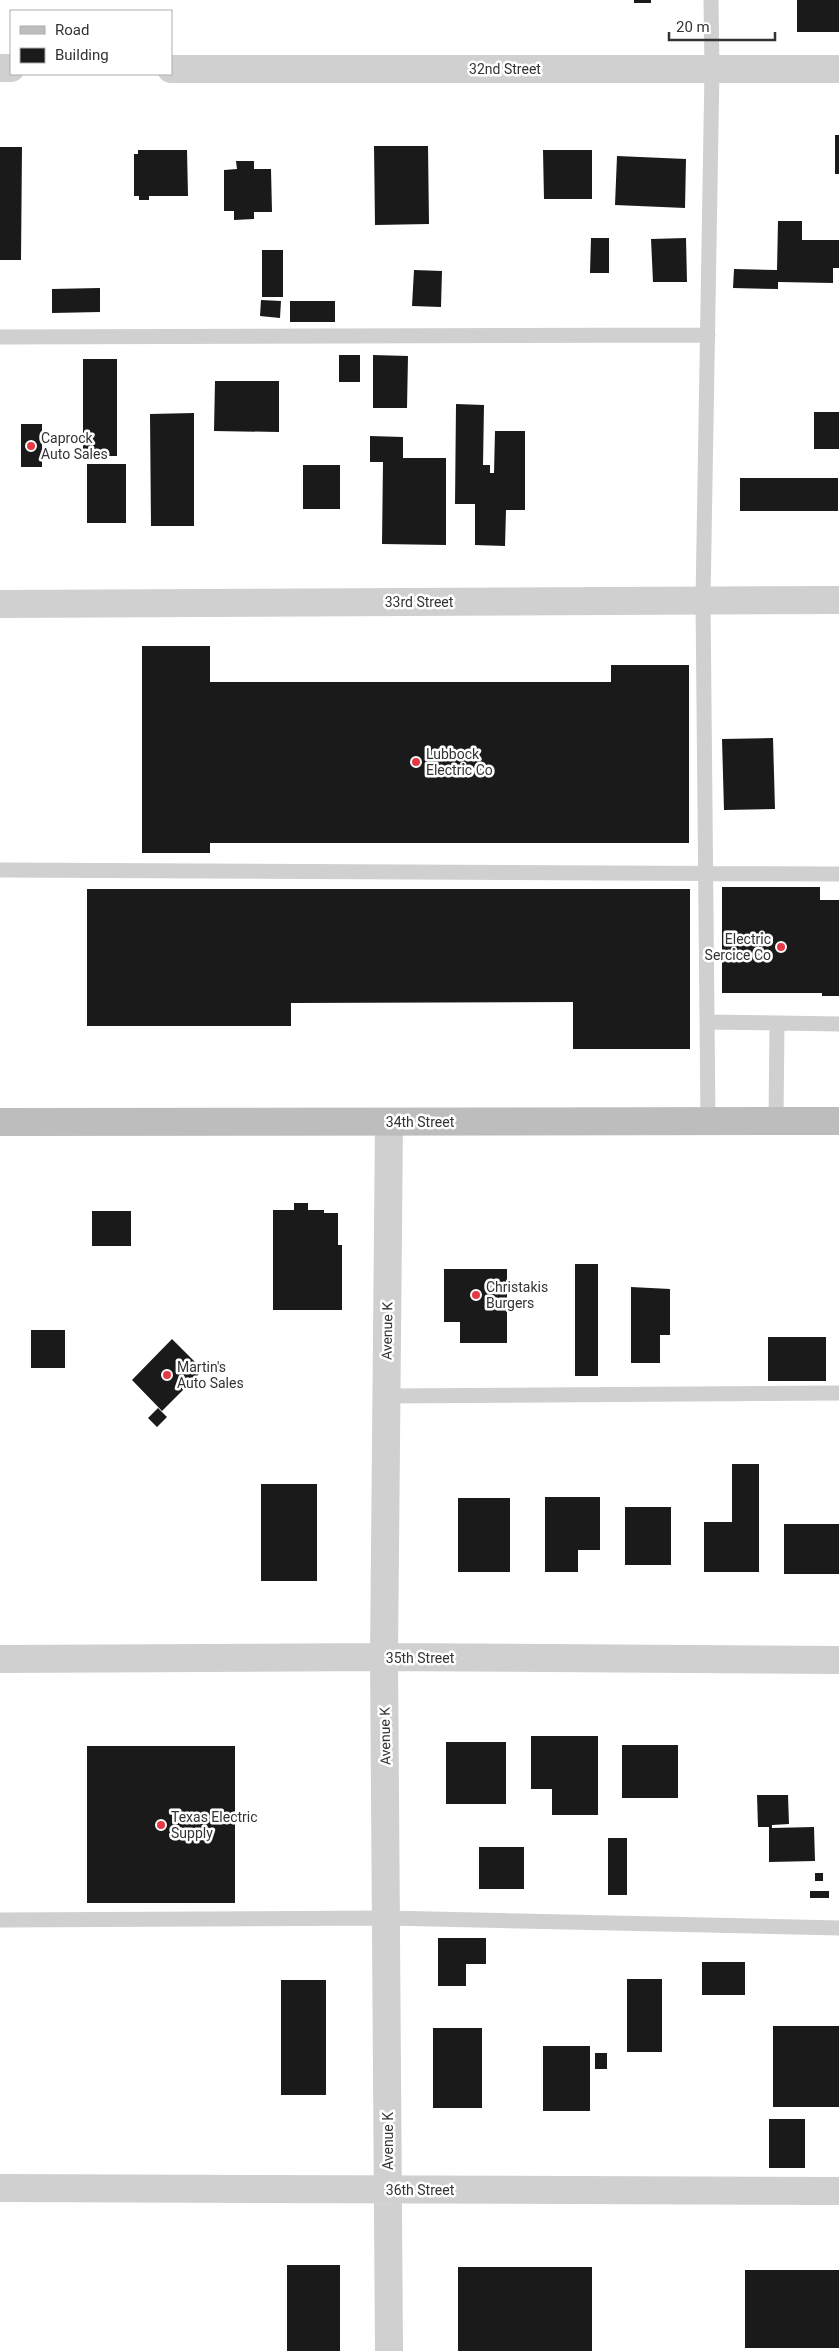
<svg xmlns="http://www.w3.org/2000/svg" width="839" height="2351" font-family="Roboto,sans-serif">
	<rect width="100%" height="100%" fill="#fff"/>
	<!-- building -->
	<path fill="#1a1a1a" d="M634,0h17v3h-17z
		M797,0h42v32h-42z
		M835,135h4v39h-4z
		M374,146h54l1,78 -54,1z
		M0,147h22l-1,113h-21z
		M138,150h49l1,46h-39v4h-10v-4h-5v-42h4z
		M543,150h49v49h-48z
		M617,156l69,3 -1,49 -70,-3z
		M236,161h18v8h17l1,43h-18v7l-20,1v-9h-10v-41l13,-1z
		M778,221h24v19h37v28h-6v15l-55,-1v7l-45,-1 1,-19 43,1z
		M591,238h18v35h-19z
		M686,238l1,44h-34l-2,-43z
		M262,250h21v47h-21z
		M414,270l28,1 -1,36 -29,-1z
		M100,288v24l-48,1v-24z
		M261,300l20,1 -1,17 -20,-2z
		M290,301h45v21h-45z
		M339,355h21v27h-21z
		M373,355l35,1 -1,52h-34z
		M83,359h34v97h-34z
		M215,381h64v51l-65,-1z
		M456,404l28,1 -1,60h7v8h4l1,-42h30v79h-19l-1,36 -30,-1v-41h-20z
		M814,412h25v37h-25z
		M194,413v113h-43l-1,-112z
		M21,424h21v43h-21z
		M370,436l33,1v21h43v87l-64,-1 1,-82h-13z
		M87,464h39v59h-39z
		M303,465h37v44h-37z
		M740,478h98v33h-98z
		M142,646h68v36h401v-17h78v178h-479v10h-68z
		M773,738l2,71 -51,1 -2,-71z
		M722,887h98v13h19v96h-17v-3h-100z
		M87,889h603v160h-117v-47l-282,1v23h-204z
		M294,1203h14v7h16v3h14v32h4v65h-69v-100h21z
		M92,1211h39v35h-39z
		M575,1264h23v112h-23z
		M444,1269h63v74h-47v-21h-16z
		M631,1287l39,2v46h-10v28h-29z
		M31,1330h34v38h-34z
		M768,1337h58v44h-58z
		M172,1339l31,31 -41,41 -30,-31z
		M158,1408l9,9 -10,10 -9,-9z
		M732,1464h27v108h-55v-50h28z
		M261,1484h56v97h-56z
		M545,1497h55v53h-22v22h-33z
		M458,1498h52v74h-52z
		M625,1507h46v58h-46z
		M784,1524h55v50h-55z
		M531,1736h67v79h-46v-26h-21z
		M446,1742h60v62h-60z
		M622,1745h56v53h-56z
		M87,1746h148v157h-148z
		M757,1795h31l1,29 -17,1v3l42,-1 1,34 -46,1v-35h-11z
		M608,1838h19v57h-19z
		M479,1847h45v42h-45z
		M815,1873h8v8h-8z
		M810,1891h19v7h-19z
		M438,1938h48v26h-20v22h-28z
		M702,1962h43v33h-43z
		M627,1979h35v73h-35z
		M281,1980h45v115h-45z
		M773,2026h66v81h-66z
		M433,2028h49v80h-49z
		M543,2046h47v65h-47z
		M595,2053h12v16h-12z
		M769,2119h36v49h-36z
		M287,2265h53v86h-53z
		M458,2267h134v84h-134z
		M745,2270h94v78h-94z"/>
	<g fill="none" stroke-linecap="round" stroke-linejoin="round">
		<!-- lane -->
		<path stroke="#d0d0d0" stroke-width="15" d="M0,337l708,-2
			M0,870l839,4
			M707,1022l132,2
			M708,1121l-5,-521 9,-531 -1,-69
			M776,1121l1,-98
			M387,1396l452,-3
			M0,1920l387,-2 452,10"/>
		<!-- street -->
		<path stroke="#d0d0d0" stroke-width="28" d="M0,68h11
			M171,69h668
			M0,604l839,-4
			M0,1659l384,-2 455,3
			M0,2188l839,3
			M389,2351l-5,-694 5,-535"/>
		<!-- secondary -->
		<path stroke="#bdbdbd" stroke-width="28" d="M0,1122l839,-1"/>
	</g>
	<!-- markers -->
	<g fill="#e63946" stroke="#fff" stroke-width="2">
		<circle cx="31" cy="446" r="5"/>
		<circle cx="416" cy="762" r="5"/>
		<circle cx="781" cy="947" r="5"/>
		<circle cx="476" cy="1295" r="5"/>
		<circle cx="167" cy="1375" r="5"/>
		<circle cx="161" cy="1825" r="5"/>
	</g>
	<g text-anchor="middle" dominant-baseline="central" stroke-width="5" stroke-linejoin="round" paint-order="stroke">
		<!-- street labels -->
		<g font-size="14" fill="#333" stroke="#fff">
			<text x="505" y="69">32nd Street</text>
			<text x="419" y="602">33rd Street</text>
			<text x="420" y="1122">34th Street</text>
			<text transform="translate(387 1331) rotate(-89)">Avenue K</text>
			<text x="420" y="1658">35th Street</text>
			<text transform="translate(385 1736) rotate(-91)">Avenue K</text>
			<text transform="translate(388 2141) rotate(-90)">Avenue K</text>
			<text x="420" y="2190">36th Street</text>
		</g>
		<!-- poi labels -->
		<g font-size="14" fill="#333" stroke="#fff" text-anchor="start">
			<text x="41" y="438">Caprock<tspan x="41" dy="16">Auto Sales</tspan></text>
			<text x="426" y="754">Lubbock<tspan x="426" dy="16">Electric Co</tspan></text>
			<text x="771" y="939" text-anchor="end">Electric<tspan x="771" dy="16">Sercice Co</tspan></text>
			<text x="486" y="1287">Christakis<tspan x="486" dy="16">Burgers</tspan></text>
			<text x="177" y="1367">Martin's<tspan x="177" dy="16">Auto Sales</tspan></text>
			<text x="171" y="1817">Texas Electric<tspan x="171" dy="16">Supply</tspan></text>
		</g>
	</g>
	<!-- legend -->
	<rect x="10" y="10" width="162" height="65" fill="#ffffff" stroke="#adadad"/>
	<rect x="20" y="26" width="25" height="8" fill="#bdbdbd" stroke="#adadad"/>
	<text x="55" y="35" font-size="15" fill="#333333">Road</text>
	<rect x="20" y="48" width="25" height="15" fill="#1a1a1a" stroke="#adadad"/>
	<text x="55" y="60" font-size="15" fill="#333333">Building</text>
	<!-- scale -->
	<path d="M669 32v8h106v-8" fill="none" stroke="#333333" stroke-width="2.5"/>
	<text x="676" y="32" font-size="15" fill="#333333" stroke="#ffffff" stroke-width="4" paint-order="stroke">20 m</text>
</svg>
